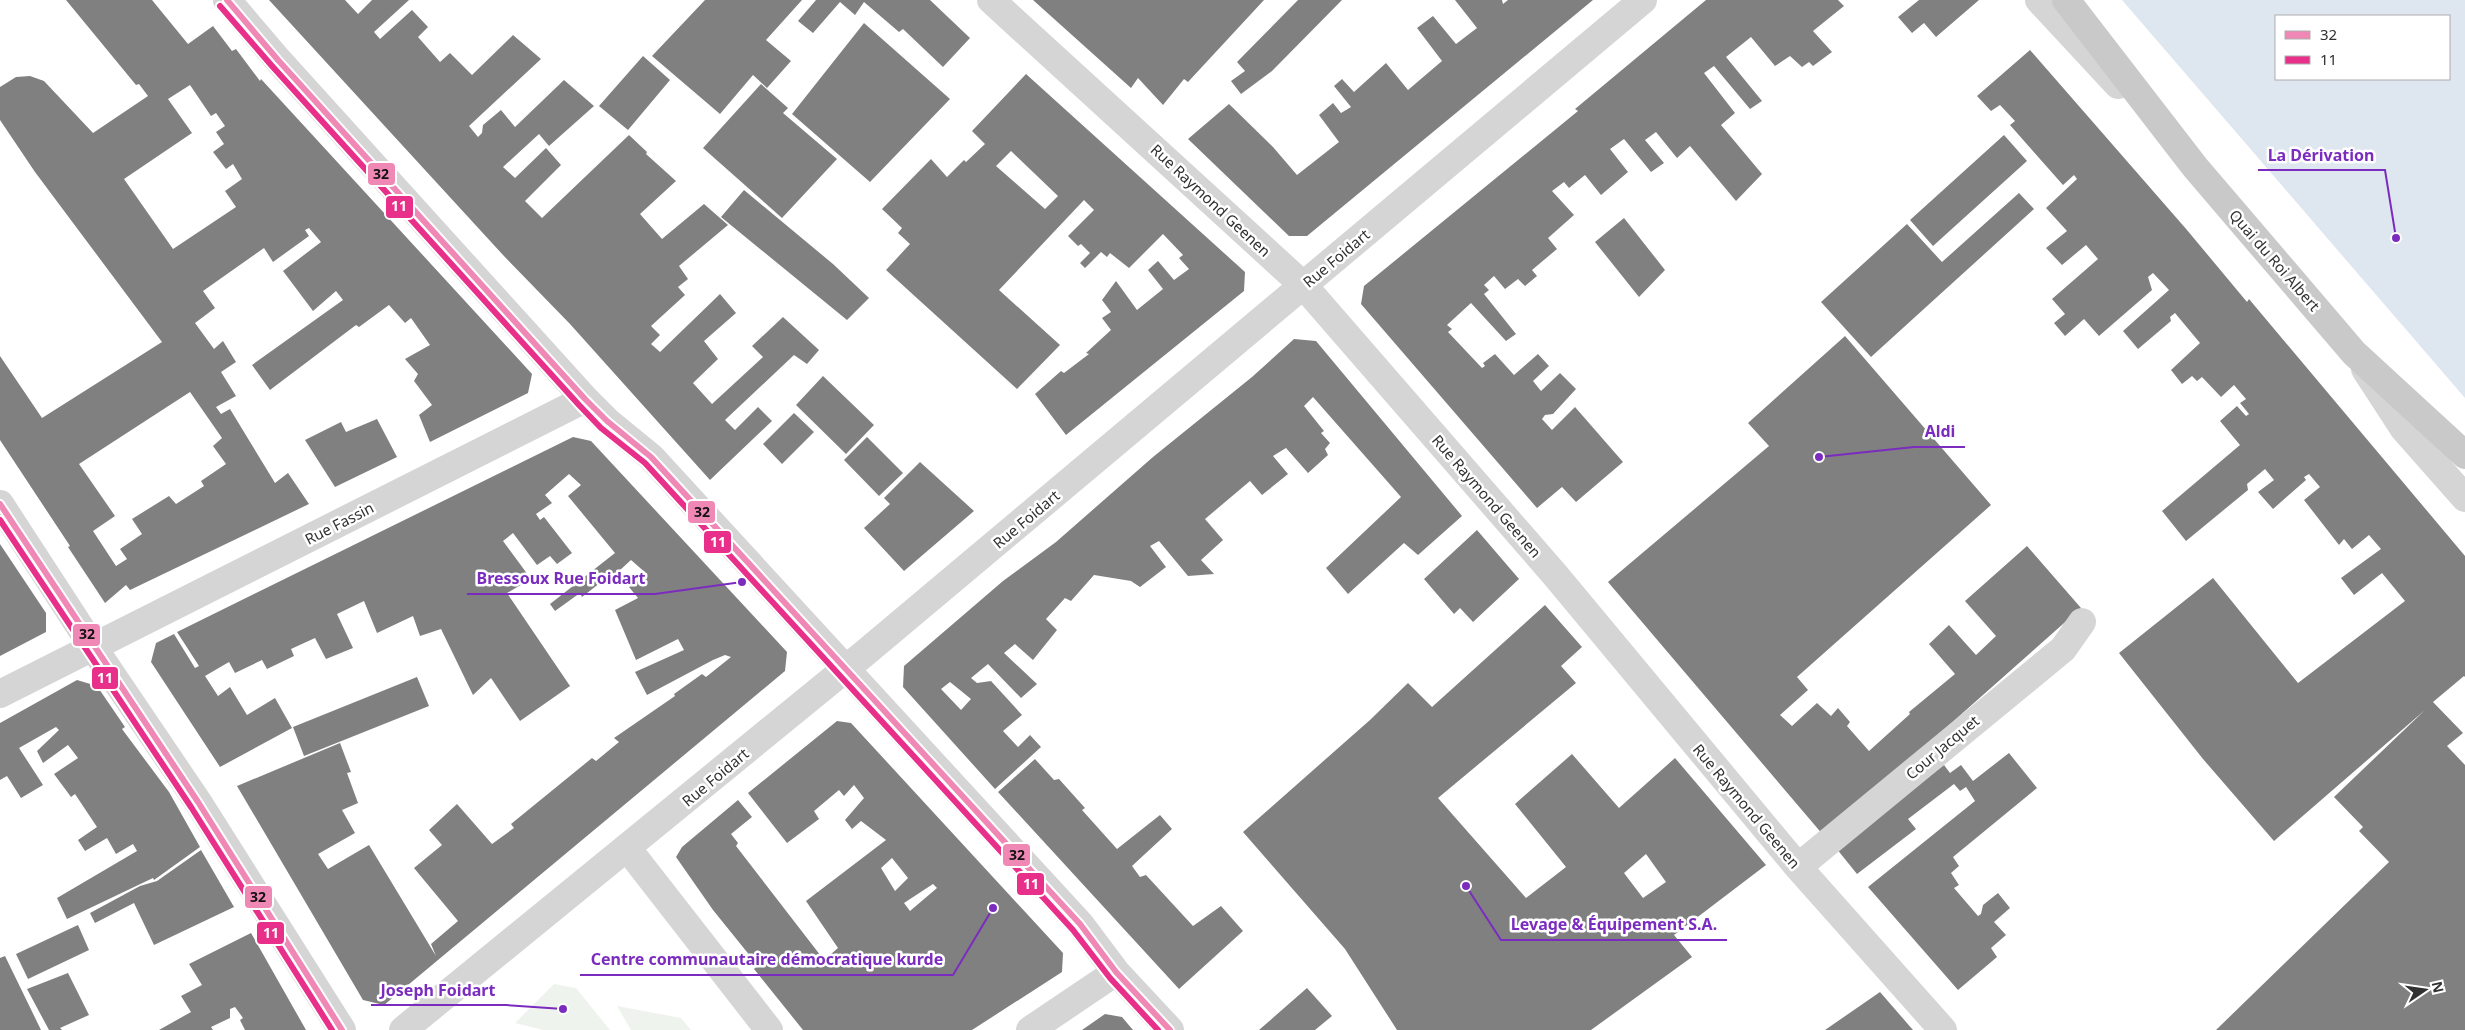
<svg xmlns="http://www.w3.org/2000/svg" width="2465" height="1030" font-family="'Noto Sans',sans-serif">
	<rect width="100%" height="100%" fill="#fff"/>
	<!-- green -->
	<path fill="#eff3ed" d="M554,984l22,4 34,42h-67l-28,-7z
		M617,1006l64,12 10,12h-60z"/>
	<!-- water -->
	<path fill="#dee6f0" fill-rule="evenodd" d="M2122,0h343v398zM2276,16h173v63h-173z"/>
	<!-- building -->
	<path fill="#808080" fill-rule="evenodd" d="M66,0h86l36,44 25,-18 19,25 4,-2 24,32 1,-2 271,295 -4,19 -98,49 -11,-27 13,-10 -18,-24 4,-7 -13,-15 25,-14 -19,-27 -6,5 -16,-18 -30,22 -3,-2 -86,65 -18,-25 91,-65 -7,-9 -23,20 -30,-40 38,-29 -12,-14 -4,2 4,6 -36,26 -9,-14 -61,43 12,17 -20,15 19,26 9,-8 13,21 -15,10 15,24 -20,11 5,7 9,-5 45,74 13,-10 21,31 -179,86 -4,-5 -21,18 -37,-56 2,-1 -70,-106v-84l42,62 120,-76 -127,-170 -35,-52v-33l16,-10 14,-1 14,5 49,52 55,-37 -9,-12 -3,1zM190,85l21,31 5,-3 9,13 -9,6 8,12 -11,8 13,17 7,-5 9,15 -17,12 11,16 -63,42 -49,-70 68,-46 -24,-34zM190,392l32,46 -9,8 13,18 -25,17 3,5 -28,18 -7,-8 -37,23 10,15 -22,15 7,10 -11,7 -23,-35 22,-15 -36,-52z
		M269,0h76l13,14 14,-14h37l-35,32 6,7 32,-29 16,17 -10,10 22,25 10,-9 22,22 41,-40 28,24 -72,67 9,11 4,-4 1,-8 18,-15 14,17 49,-47 30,26 -45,40 -10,-12 -36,33 12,11 31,-30 15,17 -36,36 17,17 87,-83 18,17 -1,2 30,27 -36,33 22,25 42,-35 24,21 -49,41 9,13 -10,8 7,8 -34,31 9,9 -9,9 9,8 60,-58 16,19 -32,28 14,18 -25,24 19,21 51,-47 -11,-11 31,-29 36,33 -12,14 -13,-9 -69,65 10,10 23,-23 14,14 -62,59 -140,-156 -67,-69z
		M705,0h97l-36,40 25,21 -24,27 -14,-13 -33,39 -68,-58z
		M816,0h114l40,38 -27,29 -40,-38 -4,3 -35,-30 -9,13 -15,-13 -27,31 -15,-12z
		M1033,0h231l-76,82 -4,-3 -21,26 -25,-27 -7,10z
		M1298,0h44l-70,71 -31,23 -10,-13 14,-10 -8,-9z
		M1455,0h47l1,4 5,-4h85l-286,236h-18l-101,-97 41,-35 44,43 24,28 42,-33 -20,-27 14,-12 8,10 10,-6 -17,-21 8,-7 12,13 32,-29 22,27 34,-29 -25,-33 16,-12 23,28 21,-16z
		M1706,0h132l6,6 -31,25 19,21 -19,14 -4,-4 -7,5 -12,-11 -15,10 -24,-29 -25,20 36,44 -12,8 -36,-43 -10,7 31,40 -14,12 41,49 -26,27 -46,-55 -13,12 -21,-26 -11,8 19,23 -13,9 -27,-33 -14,10 18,23 -27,23 -16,-20 -16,13 -5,-6 -12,9 22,24 -26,23 9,11 -25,21 5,6 -12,10 -7,-7 -13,10 -11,-13 -10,9 5,5 -5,4 32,40 -10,7 -35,-38 -24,22 5,4 -4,3 34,36 3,-2 -2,-3 12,-9 19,21 24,-21 11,12 -16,15 8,10 19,-18 16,16 -23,25 -8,1 -3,4 10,11 23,-23 48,55 -47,40 -14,-15 -25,21 -176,-204 3,-18 214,-175 -3,-2z
		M1919,0h60l-43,37 -12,-14 -12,10 -14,-16z
		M864,23l86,76 -80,83 -78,-68z
		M2030,50l157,180 60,72 2,-3 216,257v121l-1,-1 -31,26 30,31 -16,13 18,19v265h-249l173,-168 -30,-31 4,-4 -29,-30 91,-87 -151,131 -71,-82 -84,-106 94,-75 85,105 107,-82 -23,-28 -28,22 -13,-17 40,-29 -12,-14 -17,14 -8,-10 -5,6 -35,-45 16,-13 -11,-13 -5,3 2,3 -33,29 -15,-17 16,-12 -9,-11 -18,15 1,6 -62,51 -24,-30 78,-66 -20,-24 17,-15 9,10 3,-2 -9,-11 6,-4 -12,-14 -13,12 -19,-20 -5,4 -5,-5 -10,8 -11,-14 29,-27 -25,-30 -5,4 1,4 -33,28 -15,-18 46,-41 -16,-17 -5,4 4,13 -53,46 -15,-17 -19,17 -11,-13 11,-9 -13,-15 46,-40 -12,-14 -24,20 -16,-17 21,-17 -21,-23 31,-29 -3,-4 -11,10 -53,-60 5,-4 -15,-16 -9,6 -14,-15z
		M643,56l27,24 -42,50 -29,-24z
		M1026,74l219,198 -1,19 -178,144 -31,-41 26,-23 3,2 25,-19 -3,-1 25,-23 -9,-12 9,-6 -9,-12 14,-19 21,29 26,-21 -15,-19 10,-9 16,19 15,-11 -10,-11 4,-3 -20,-21 -34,34 -19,-15 -3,4 -6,-5 -16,16 -5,-5 10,-10 -9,-9 -3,2 -10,-10 26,-26 -10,-10 -85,90 61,55 -43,44 -131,-119 24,-26 -12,-11 4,-5 -20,-19 49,-50 16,18 17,-17 2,2 19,-18 -13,-13zM1011,151l47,45 -13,13 -49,-43z
		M761,84l27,24 -5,5 54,46 -55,59 -79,-70z
		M2004,135l23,26 -94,85 -23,-26z
		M744,190l89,74 36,34 -22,22 -126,-103z
		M2019,193l15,16 -163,148 -50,-55 86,-78 35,38z
		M1624,218l41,52 -26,27 -44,-55z
		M1845,336l146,169 -194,172 11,13 -28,25 12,11 25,-23 14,13 7,-8 12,14 -3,4 22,25 41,-37 -1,-2 46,-38 -26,-30 20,-19 27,30 20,-19 -31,-35 62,-55 54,62 -257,228 -216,-254 161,-136 -21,-23z
		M1294,339l22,2 146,175 -44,39 -14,-12 -56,51 -22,-26 75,-71 -88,-100 -9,9 20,25 -3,2 9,10 -5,6 3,6 -20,18 -22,-25 -13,8 15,18 -26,21 -12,-14 -45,38 18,21 -22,20 13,14 -26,2 -29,-35 -9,5 16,21 -26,20 -9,-6 -37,-6 -23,26 -6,-3 -19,21 11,11 -24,30 -18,-16 -11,9 33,31 -16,14 -33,-34 -17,14 6,5 14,-2 31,34 -19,16 15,16 12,-12 11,12 -46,42 -92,-102 1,-21 99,-85 53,-39 97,-85 99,-80zM950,682l21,17 -10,11 -20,-21z
		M823,376l51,49 -28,29 -50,-49z
		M794,413l20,19 -32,32 -19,-20z
		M377,419l20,38 -62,30 -30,-47 36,-18 5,10z
		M573,437l18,4 196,211 -2,19 -401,334 -21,-5 -126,-214 103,-43 11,29 -4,1 11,30 -16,7 13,23 -37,21 10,15 41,-24 67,111 -5,-12 27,-23 -44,-53 28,-23 -13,-15 28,-26 35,40 22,-16 -3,-4 81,-66 4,3 23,-19 -5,-4 61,-42 -1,-2 28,-20 4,3 25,-20 -6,-2 -12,5 -66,35 -12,-23 49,-22 -6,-11 -42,21 -21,-50 23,-12 -9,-11 18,-13 -16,-14 -24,22 -2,-3 -23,18 -2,-4 -25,18 -5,-7 65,-51 -47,-57 13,-11 -12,-11 -24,21 7,8 -16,11 4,6 4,-3 28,36 -15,11 -7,-8 -13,9 -24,-32 -10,8 28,38 -24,14 63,93 -50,35 -29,-43 -18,17 -32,-66 -21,7 -7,-20 -36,17 -13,-32 -27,13 16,34 -27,11 -11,-21 -24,11 3,7 -27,13 -5,-9 -27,13 -6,-11 -24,14 13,20 12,-9 17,28 28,-17 17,30 -72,39 -69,-105 5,-19 18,-9 21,34 4,-2 -22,-34z
		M867,437l36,36 -24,23 -35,-36z
		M920,462l54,49 -70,60 -40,-43 26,-24 -6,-6z
		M1477,530l42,49 -46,43 -13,-14 -6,6 -30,-35z
		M0,544l46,69v19l-46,24z
		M1545,605l37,42 -21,19 15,17 -138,115 88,100 40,-31 -51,-63 57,-50 47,54 56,-50 91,107 -92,70 18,22 -101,73h-194l-52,-81 -102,-117 127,-112 38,-37 24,24zM1646,854l20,28 -23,16 -19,-25z
		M417,677l12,29 -125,50 -11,-29z
		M77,680l20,6 28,41 -3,2 47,63 31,55 -46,33 -1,-2 -86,41 -10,-21 80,-47 -4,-7 -17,10 -9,-16 -22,13 -7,-11 19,-13 -22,-33 -4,3 -17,-23 24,-16 -10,-13 -25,18 -6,-12 22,-21 -3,-3 -37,21 24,37 -22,13 -14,-22 -7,4v-57z
		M837,721l14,2 212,230 -1,19 -90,58h-169l-49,-61 3,-3 -2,-4 -42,-52 -37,-53 6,-10 56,-47 14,17 -21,17 7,9 -2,3 88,114 14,-12 -32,-47 80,-61 -25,-19 -9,8 -7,-9 19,-22 -10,-13 -10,11 -5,-6 -25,21 5,8 -32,24 -39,-50zM892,858l16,20 -13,13 -14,-23zM933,884l4,4 -27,23 -6,-8z
		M2009,753l28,35 -84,69 6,9 -8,7 8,12 -5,3 24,28 3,-2 2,-9 15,-12 12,15 -16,14 12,13 -15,13 6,9 -39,33 -90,-103 107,-86 -9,-14 -6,4 -6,-7 -46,35 8,10 -59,45 -21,-26 108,-83 6,8 11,-8 12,16z
		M1035,759l19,21 5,-1 26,29 -3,2 35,39 43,-34 12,14 -40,37 8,11 6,-2 47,51 28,-20 22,25 -64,58 -181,-197z
		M201,850l33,57 -80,38 -20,-42 -39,20 -5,-10 50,-27 17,-5z
		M78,925l11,25 -61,29 -12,-25z
		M251,933l55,97h-61l-5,-10 3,-2 -8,-11 -5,2v9l-19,9 2,3h-54l32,-18 -10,-16 21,-11 -13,-21z
		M5,956l36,74h-41v-72z
		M68,973l21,42 -29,13 2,2h-13l-22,-41z
		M1307,988l25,28 -17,14h-56z
		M1880,992l33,38h-88z
		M1105,1014l17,3 11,13h-51z"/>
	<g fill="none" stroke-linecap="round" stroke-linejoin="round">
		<!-- minor -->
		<path stroke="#d5d5d5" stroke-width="28" d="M227,0l51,60 307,339 22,22 44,36 429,467 36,48 54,58
			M991,0l313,286 252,290 242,291 145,163
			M0,504l93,143 105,155 144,228
			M0,694l585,-295
			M628,849l141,181
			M1798,867l265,-218 19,-27
			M403,1030l462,-377 778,-653
			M1030,1030l86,-58"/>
		<!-- tertiary -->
		<path stroke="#d5d5d5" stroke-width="28" d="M2039,0l79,85
			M2365,369l39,60 61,69"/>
		<!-- primary -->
		<path stroke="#c9c9c9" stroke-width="28" d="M2066,0l129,167 159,186 111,102"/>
		<defs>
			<path id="bus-1" d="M227,0l51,60 307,339 22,22 44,36 429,467 36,48 54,58
				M0,504l198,298 144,228"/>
			<path id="bus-2" d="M220,6l52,60 307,339 22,23 44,35 428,467 37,48 48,52
				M0,520l191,287 141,223"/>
		</defs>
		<!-- bus-1 casing -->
		<use href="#bus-1" stroke="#fff" stroke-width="10"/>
		<!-- bus-2 casing -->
		<use href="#bus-2" stroke="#fff" stroke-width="10"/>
		<!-- bus-1 -->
		<use href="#bus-1" stroke="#f088b6" stroke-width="6"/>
		<!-- bus-2 -->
		<use href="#bus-2" stroke="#e8308a" stroke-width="6"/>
	</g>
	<g text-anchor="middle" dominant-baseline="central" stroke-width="5" stroke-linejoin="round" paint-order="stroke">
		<!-- street labels -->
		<g font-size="15" fill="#313131" stroke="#fff">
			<text transform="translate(1211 200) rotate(43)">Rue Raymond Geenen</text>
			<text transform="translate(1336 258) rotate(-40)">Rue Foidart</text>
			<text transform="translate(2275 260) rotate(49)">Quai du Roi Albert</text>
			<text transform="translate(1487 496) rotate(49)">Rue Raymond Geenen</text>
			<text transform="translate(1026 519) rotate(-40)">Rue Foidart</text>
			<text transform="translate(339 523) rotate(-27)">Rue Fassin</text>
			<text transform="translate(1942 747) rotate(-40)">Cour Jacquet</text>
			<text transform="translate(715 777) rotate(-40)">Rue Foidart</text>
			<text transform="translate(1747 806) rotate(50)">Rue Raymond Geenen</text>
		</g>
	</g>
	<!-- callouts -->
	<path fill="none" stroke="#7b2cbf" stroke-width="2" d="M2396 238L2385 170H2258M1819 457L1914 447H1965M742 582L655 594H467M1466 886L1501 940H1727M993 908L953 975H580M563 1009L506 1005H371"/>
	<g fill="#7b2cbf" stroke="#fff" stroke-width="2">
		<circle cx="2396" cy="238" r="5"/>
		<circle cx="1819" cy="457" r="5"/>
		<circle cx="742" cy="582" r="5"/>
		<circle cx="1466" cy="886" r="5"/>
		<circle cx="993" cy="908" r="5"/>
		<circle cx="563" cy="1009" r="5"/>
	</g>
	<g font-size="16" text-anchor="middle" font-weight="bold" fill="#7b2cbf" stroke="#fff" stroke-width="5" stroke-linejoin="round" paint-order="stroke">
		<text x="2321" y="161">La Dérivation</text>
		<text x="1940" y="437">Aldi</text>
		<text x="561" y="584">Bressoux Rue Foidart</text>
		<text x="1614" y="930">Levage &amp; Équipement S.A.</text>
		<text x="767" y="965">Centre communautaire démocratique kurde</text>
		<text x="438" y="996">Joseph Foidart</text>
	</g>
	<g stroke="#fff" stroke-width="2">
		<rect x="367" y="162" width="29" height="24" rx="5" fill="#f088b6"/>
		<rect x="385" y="195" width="29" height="24" rx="5" fill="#e8308a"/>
		<rect x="687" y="500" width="29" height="24" rx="5" fill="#f088b6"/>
		<rect x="703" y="530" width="29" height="24" rx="5" fill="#e8308a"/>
		<rect x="72" y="623" width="29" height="24" rx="5" fill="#f088b6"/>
		<rect x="91" y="666" width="28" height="24" rx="5" fill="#e8308a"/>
		<rect x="1002" y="843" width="29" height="24" rx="5" fill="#f088b6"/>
		<rect x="1016" y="872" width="29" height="24" rx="5" fill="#e8308a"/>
		<rect x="244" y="885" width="29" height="24" rx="5" fill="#f088b6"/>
		<rect x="256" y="921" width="29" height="24" rx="5" fill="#e8308a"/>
	</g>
	<g font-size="14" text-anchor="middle" font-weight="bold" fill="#fff">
		<text x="399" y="211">11</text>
		<text x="718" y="547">11</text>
		<text x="105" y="683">11</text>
		<text x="1031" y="889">11</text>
		<text x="271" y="938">11</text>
	</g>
	<g font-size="14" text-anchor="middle" font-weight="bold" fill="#111">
		<text x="381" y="179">32</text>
		<text x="702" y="517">32</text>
		<text x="87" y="639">32</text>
		<text x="1017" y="860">32</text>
		<text x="258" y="902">32</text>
	</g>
	<!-- legend -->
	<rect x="2275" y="15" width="175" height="65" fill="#ffffff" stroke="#adadad"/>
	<rect x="2285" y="31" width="25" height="8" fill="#f088b6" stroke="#adadad"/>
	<text x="2320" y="40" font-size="15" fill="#313131">32</text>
	<rect x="2285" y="56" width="25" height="8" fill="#e8308a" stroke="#adadad"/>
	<text x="2320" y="65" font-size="15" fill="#313131">11</text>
	<!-- north arrow -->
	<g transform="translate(2425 990) rotate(77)" stroke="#ffffff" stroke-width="4" paint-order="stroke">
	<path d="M0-4L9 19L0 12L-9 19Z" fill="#313131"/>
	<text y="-8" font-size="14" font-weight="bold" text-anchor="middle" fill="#313131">N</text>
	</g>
</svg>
